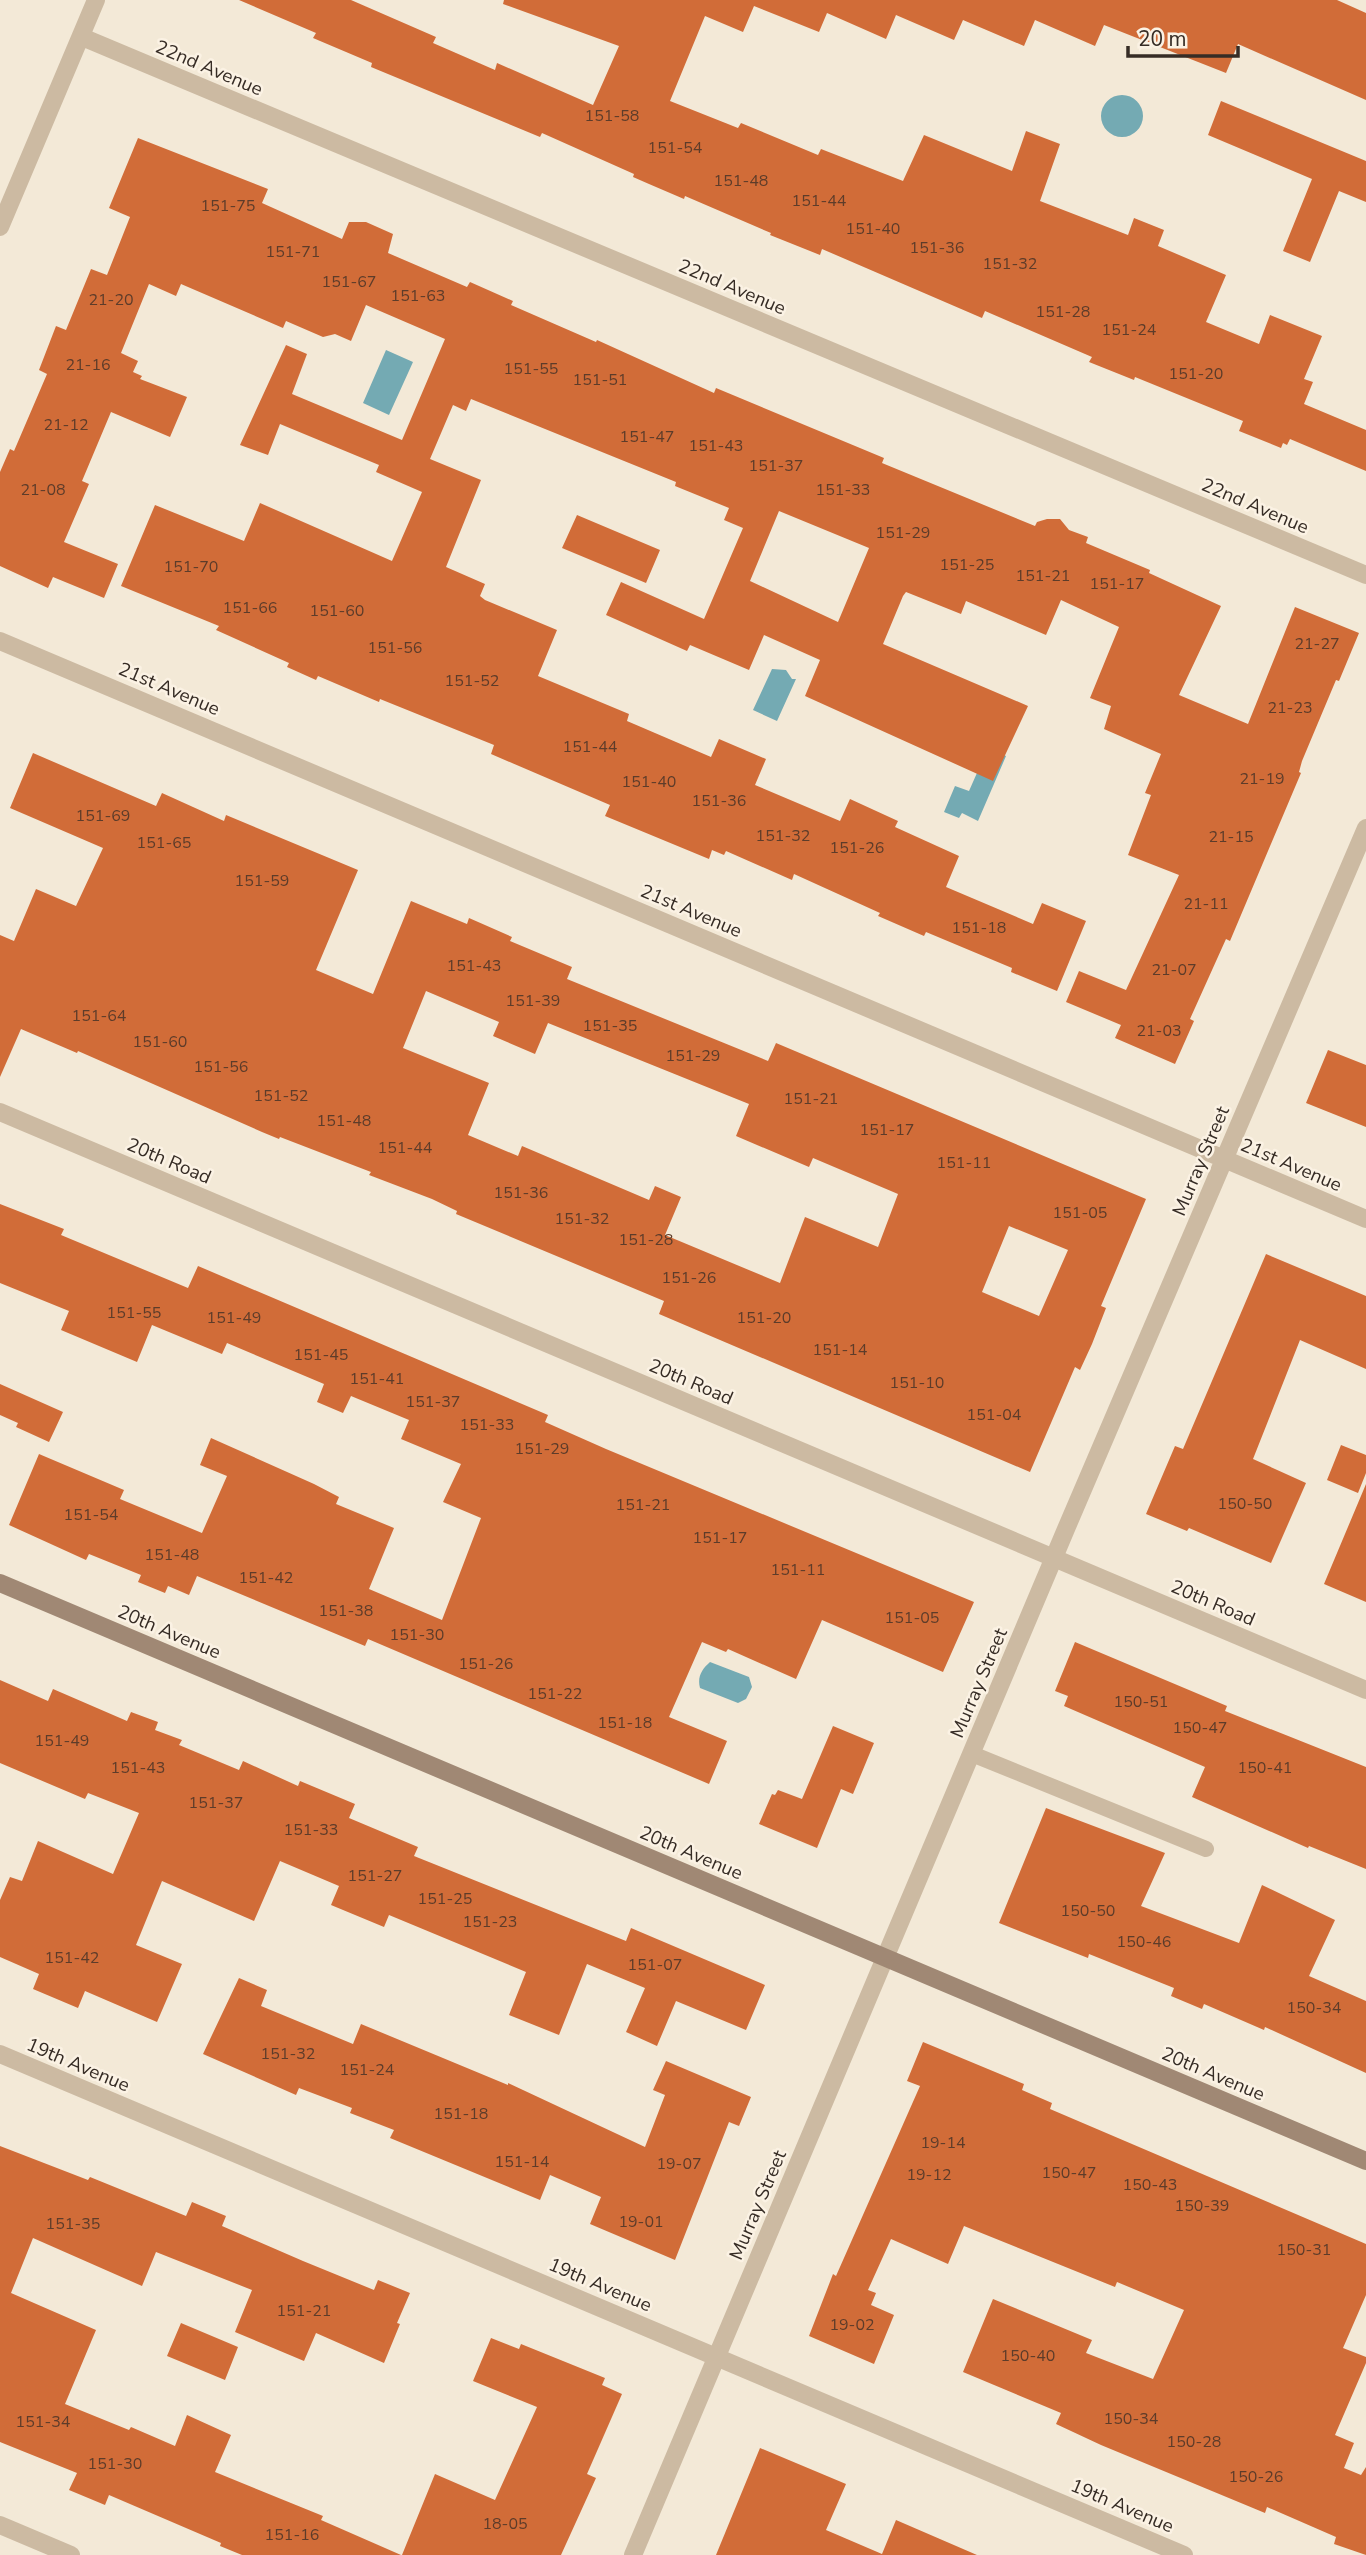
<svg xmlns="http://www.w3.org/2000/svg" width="1366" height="2555" font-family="'Nunito Sans',sans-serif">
	<rect width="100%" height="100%" fill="#f3e9d7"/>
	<!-- water -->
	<path fill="#74aab3" d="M1101 116a21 21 0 1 1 42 0a21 21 0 1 1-42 0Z
		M386,350l27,12 -24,53 -26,-12z
		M772,669l14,1 6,9h4l-19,42 -24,-11z
		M988,748l18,8 -28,65 -16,-8 -3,5 -15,-6 11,-26 14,5z
		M710,1662l39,15 3,10 -6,12 -8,4 -38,-15c-3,-11 2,-19 10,-26z"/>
	<!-- building -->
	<path fill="#d16c38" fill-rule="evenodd" d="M239,0h112l85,37 -3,6 62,27 2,-7 96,42 26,-59 -116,-42 1,-4h833l29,13v87l-128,-56 -12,29 -122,-48 -9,21 -60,-26 -11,26 -61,-26 -9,20 -58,-25 -10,24 -59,-26 -8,19 -65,-26 -11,26 -38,-16 -35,85 68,27 3,-5 77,32 3,-6 82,32 21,-46 88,36 14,-40 34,13 -20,57 88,34 6,-17 30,12 -6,16 68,29 -20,47 53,22 11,-29 52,21 -18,43 9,3 -9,22 62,26v41l-76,-32 -3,6 -4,-2 -2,5 -42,-17 4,-10 -108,-44 -1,3 -45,-18 3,-5 -107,-46 -3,7 -160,-69 -2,6 -50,-20 1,-2 -86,-37 -1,3 -35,-15 -16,-7 1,-3 -92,-41 -2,4 -169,-70 1,-4 -59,-25 3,-5z
		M1221,101l145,60v41l-27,-11 -29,71 -27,-11 29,-72 -104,-44z
		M138,138l130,51 -6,14 80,36 7,-17h17l27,12 -5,19 79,34 3,-5 43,19 -2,4 85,37 1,-2 117,53 2,-5 168,70 -2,5 153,63 2,-4 10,-3h13l9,11 19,7 -2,6 64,27 -1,3 72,33 -42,89 69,29 47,-117 64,26 -20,48 -3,-1 -34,81 -3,11 2,1 -71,168 -4,-2 -36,80 4,2 -19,43 -60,-26 6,-13 -55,-23 13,-31 47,19 53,-115 -51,-20 23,-60 -6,-2 16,-39 -57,-25 7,-23 -21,-8 29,-71 -58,-27 -15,35 -80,-34 -5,13 -55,-22 -3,4 -20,48 145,62 -35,75 -188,-85 15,-36 -56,-25 -15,35 -59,-25 -3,6 -81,-36 15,-33 83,37 39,-91 -19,-8 5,-12 -54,-22 1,-4 -205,-83 -5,12 -13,-6 -23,54 51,21 -35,87 39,17 -5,12 5,4 72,30 -19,46 91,38 -2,7 84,36 8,-18 47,20 -11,26 85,36 10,-22 48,22 -3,6 64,29 -13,31 87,37 9,-21 44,18 -29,70 -46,-19 1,-4 -86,-36 -2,4 -46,-20 2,-3 -86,-39 -2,6 -66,-29 -2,4 -12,-5 -3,9 -104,-43 5,-11 -119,-51 3,-9 -114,-46 -1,3 -61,-26 -2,4 -29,-13 2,-4 -73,-33 3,-4 -98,-40 34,-81 89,36 16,-38 132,58 30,-69 -46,-20 3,-7 -99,-41 -12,31 -28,-10 46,-100 21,9 -15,40 110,46 43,-101 -79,-34 -15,36 -16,-7 -12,3 -37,-16 -3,7 -102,-44 -5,12 -27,-12 -28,69 17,8 -5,11 9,4 -2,3 47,18 -17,40 -59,-25 -29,69 7,3 -25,58 54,22 -14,34 -51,-21 -5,11 -48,-22v-94l10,-23 4,2 33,-77 -8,-4 17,-44 10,4 25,-61 16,6 23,-58 -21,-9zM779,511l90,37 -31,74 -88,-41z
		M577,515l83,35 -14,33 -84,-35z
		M33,753l123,53 6,-13 62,28 2,-6 132,55 -42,100 57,24 38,-93 56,23 2,-6 43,19 -2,4 62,26 -5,12 201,82 8,-18 370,156 -45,107 5,2 -14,36 -12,26 -5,-3 -45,105 -371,-158 5,-13 -208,-87 1,-3 -25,-12 -63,-24 2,-3 -91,-35 -1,2 -17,-7 -184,-81 -1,2 -56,-24 -21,48v-142l14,6 22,-52 40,17 27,-58 -93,-40zM426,991l73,31 -6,14 42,18 13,-31 201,81 -13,32 73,31 4,-9 85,36 -20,53 -73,-30 -25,66 -115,-48 16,-38 -26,-11 -6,14 -127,-54 -4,10 -50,-21 21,-52 -86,-35zM1009,1226l59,24 -29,66 -57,-24z
		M1328,1050l38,15v62l-60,-24z
		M0,1204l64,25 -3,6 127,53 10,-22 350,149 -3,7 61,27 368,153 -31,70 -121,-52 -26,59 -68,-30 -2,3 -24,-10 -33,75 58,24 -18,43 -341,-145 -3,7 -168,-70 -8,19 -21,-9 -3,7 -27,-11 3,-7 -52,-21 -3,6 -77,-35 30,-71 85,36 -4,9 82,34 25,-57 -27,-11 11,-27 103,46 25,13 -3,7 58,24 -25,61 73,31 39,-102 -38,-16 18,-38 -60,-25 8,-19 -58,-24 -8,17 -26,-11 7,-18 -97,-41 -5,11 -70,-29 -15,37 -76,-32 8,-19 -69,-28z
		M1266,1254l100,42v73l-66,-29 -47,119 53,24 -35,80 -82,-35 -2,3 -41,-17 29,-68 8,3z
		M0,1384l63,28 -14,30 -33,-15 2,-4 -18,-8z
		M1341,1445l25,10v18l-8,20 -31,-13z
		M1366,1484v118l-42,-18z
		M1075,1642l152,64 -2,5 141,56v102l-57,-23 -1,2 -116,-51 13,-30 -141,-61 4,-10 -13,-5z
		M0,1680l48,21 5,-12 74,32 4,-9 27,10 -3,8 27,10 -3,5 60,25 4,-9 55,25 2,-5 55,23 -6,14 69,29 -4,9 212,85 5,-13 134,57 -19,45 -70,-29 -19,45 -31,-14 19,-44 -58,-24 -28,71 -50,-20 17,-43 -137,-57 -5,12 -53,-22 8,-19 -59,-25 -26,60 -92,-40 -26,64 46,19 -25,58 -72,-31 -7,17 -45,-19 6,-15 -39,-17v-57l10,-23 12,4 16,-40 75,33 26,-61 -51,-20 -3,6 -85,-36z
		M833,1726l41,17 -21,51 -12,-5 -24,59 -58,-24 13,-30 3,1 3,-5 24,9z
		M1046,1808l119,45 -24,53 98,37 23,-58 73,35 -26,56 57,25v72l-101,-46 -1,3 -60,-26 -2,5 -31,-13 3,-8 -85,-34 -1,4 -89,-35z
		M239,1978l28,12 -6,16 92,38 8,-20 147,61v-2l137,64 20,-52 -12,-5 13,-29 85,36 -12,29 -10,-4 -54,138 -85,-36 11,-27 -51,-22 -10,25 -150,-62 4,-8 -44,-17 2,-5 -53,-20 -3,7 -93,-41z
		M923,2042l101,42 -2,6 30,13 -2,6 316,135v51l-23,53 23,9v6l-31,72 19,8 -10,25 17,7 5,-8v88l-32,-11 2,-7 -69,-30 -2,6 -164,-68 -45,-21 5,-11 -98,-41 30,-73 99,41 -6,13 67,26 31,-69 -67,-28 -2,5 -151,-61 -16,38 -57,-25 -23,51 8,3 -5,12 23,10 -20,49 -65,-28 24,-62 3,2 84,-190 -13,-5z
		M0,2146l88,34 2,-3 96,39 6,-14 34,14 -4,10 81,35 71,29 4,-10 32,13 -13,30 3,1 -16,39 -68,-30 -12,28 -69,-29 17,-42 -96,-38 -14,34 -109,-48 -22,55 85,37 -31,74 64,26 2,-3 44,19 12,-31 44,20 -16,37 108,44 -2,4 80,35h-159l-22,-9 1,-3 -112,-48 -4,10 -36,-15 8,-17 -77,-31z
		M181,2323l57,24 -13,33 -58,-24z
		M491,2338l28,11 2,-5 84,34 -3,7 20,9 -35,80 9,4 -35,77h-159l33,-81 60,26 42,-93 -64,-26z
		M760,2448l86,36 -20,46 56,24 14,-34 81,35h-261z"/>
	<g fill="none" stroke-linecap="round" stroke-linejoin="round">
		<!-- lane -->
		<path stroke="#ccbaa2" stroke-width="16" d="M972,1754l234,95"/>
		<!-- street -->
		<path stroke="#ccbaa2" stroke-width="18" d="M82,37l1284,538
			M0,227l96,-227
			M0,641l1366,578
			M0,1112l1366,578
			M0,2054l1184,501
			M0,2525l71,30
			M633,2555l433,-1026 300,-701"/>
		<!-- secondary -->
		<path stroke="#a08874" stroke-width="18" d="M0,1583l1366,578"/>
	</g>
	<g text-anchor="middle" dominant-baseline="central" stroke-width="5" stroke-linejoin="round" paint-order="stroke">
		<!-- number labels -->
		<g font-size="16" fill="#5d3c2a">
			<text x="612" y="116">151-58</text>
			<text x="675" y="148">151-54</text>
			<text x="741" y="181">151-48</text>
			<text x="819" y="201">151-44</text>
			<text x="228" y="206">151-75</text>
			<text x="873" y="229">151-40</text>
			<text x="937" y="248">151-36</text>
			<text x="293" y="252">151-71</text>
			<text x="1010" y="264">151-32</text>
			<text x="349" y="282">151-67</text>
			<text x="418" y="296">151-63</text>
			<text x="111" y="300">21-20</text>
			<text x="1063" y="312">151-28</text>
			<text x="1129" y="330">151-24</text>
			<text x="88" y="365">21-16</text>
			<text x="531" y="369">151-55</text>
			<text x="1196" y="374">151-20</text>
			<text x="600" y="380">151-51</text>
			<text x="66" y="425">21-12</text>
			<text x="647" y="437">151-47</text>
			<text x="716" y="446">151-43</text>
			<text x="776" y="466">151-37</text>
			<text x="43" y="490">21-08</text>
			<text x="843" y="490">151-33</text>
			<text x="903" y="533">151-29</text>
			<text x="967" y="565">151-25</text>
			<text x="191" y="567">151-70</text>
			<text x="1043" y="576">151-21</text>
			<text x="1117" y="584">151-17</text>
			<text x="250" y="608">151-66</text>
			<text x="337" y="611">151-60</text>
			<text x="1317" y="644">21-27</text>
			<text x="395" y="648">151-56</text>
			<text x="472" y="681">151-52</text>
			<text x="1290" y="708">21-23</text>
			<text x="590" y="747">151-44</text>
			<text x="1262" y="779">21-19</text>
			<text x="649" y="782">151-40</text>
			<text x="719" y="801">151-36</text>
			<text x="103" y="816">151-69</text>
			<text x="783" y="836">151-32</text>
			<text x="1231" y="837">21-15</text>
			<text x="164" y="843">151-65</text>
			<text x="857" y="848">151-26</text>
			<text x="262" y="881">151-59</text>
			<text x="1206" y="904">21-11</text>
			<text x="979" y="928">151-18</text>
			<text x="474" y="966">151-43</text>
			<text x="1174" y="970">21-07</text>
			<text x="533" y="1001">151-39</text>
			<text x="99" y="1016">151-64</text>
			<text x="610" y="1026">151-35</text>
			<text x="1159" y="1031">21-03</text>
			<text x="160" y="1042">151-60</text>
			<text x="693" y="1056">151-29</text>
			<text x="221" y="1067">151-56</text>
			<text x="281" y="1096">151-52</text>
			<text x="811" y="1099">151-21</text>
			<text x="344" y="1121">151-48</text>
			<text x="887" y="1130">151-17</text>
			<text x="405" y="1148">151-44</text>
			<text x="964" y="1163">151-11</text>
			<text x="521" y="1193">151-36</text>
			<text x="1080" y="1213">151-05</text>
			<text x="582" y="1219">151-32</text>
			<text x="646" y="1240">151-28</text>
			<text x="689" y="1278">151-26</text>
			<text x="134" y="1313">151-55</text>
			<text x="234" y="1318">151-49</text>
			<text x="764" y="1318">151-20</text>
			<text x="840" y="1350">151-14</text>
			<text x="321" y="1355">151-45</text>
			<text x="377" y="1379">151-41</text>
			<text x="917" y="1383">151-10</text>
			<text x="433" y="1402">151-37</text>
			<text x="994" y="1415">151-04</text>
			<text x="487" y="1425">151-33</text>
			<text x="542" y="1449">151-29</text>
			<text x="1245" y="1504">150-50</text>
			<text x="643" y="1505">151-21</text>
			<text x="91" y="1515">151-54</text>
			<text x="720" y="1538">151-17</text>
			<text x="172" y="1555">151-48</text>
			<text x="798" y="1570">151-11</text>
			<text x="266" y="1578">151-42</text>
			<text x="346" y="1611">151-38</text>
			<text x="912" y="1618">151-05</text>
			<text x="417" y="1635">151-30</text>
			<text x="486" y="1664">151-26</text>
			<text x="555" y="1694">151-22</text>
			<text x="1141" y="1702">150-51</text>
			<text x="625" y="1723">151-18</text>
			<text x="1200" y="1728">150-47</text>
			<text x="62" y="1741">151-49</text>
			<text x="138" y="1768">151-43</text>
			<text x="1265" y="1768">150-41</text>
			<text x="216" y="1803">151-37</text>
			<text x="311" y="1830">151-33</text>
			<text x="375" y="1876">151-27</text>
			<text x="445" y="1899">151-25</text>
			<text x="1088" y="1911">150-50</text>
			<text x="490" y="1922">151-23</text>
			<text x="1144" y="1942">150-46</text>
			<text x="72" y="1958">151-42</text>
			<text x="655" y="1965">151-07</text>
			<text x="1314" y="2008">150-34</text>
			<text x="288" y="2054">151-32</text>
			<text x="367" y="2070">151-24</text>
			<text x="461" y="2114">151-18</text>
			<text x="943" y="2143">19-14</text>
			<text x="522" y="2162">151-14</text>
			<text x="679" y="2164">19-07</text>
			<text x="1069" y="2173">150-47</text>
			<text x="929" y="2175">19-12</text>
			<text x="1150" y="2185">150-43</text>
			<text x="1202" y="2206">150-39</text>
			<text x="641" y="2222">19-01</text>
			<text x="73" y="2224">151-35</text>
			<text x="1304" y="2250">150-31</text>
			<text x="304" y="2311">151-21</text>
			<text x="852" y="2325">19-02</text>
			<text x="1028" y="2356">150-40</text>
			<text x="1131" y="2419">150-34</text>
			<text x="43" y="2422">151-34</text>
			<text x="1194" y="2442">150-28</text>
			<text x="115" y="2464">151-30</text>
			<text x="1256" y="2477">150-26</text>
			<text x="505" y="2524">18-05</text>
			<text x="292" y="2535">151-16</text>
		</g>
		<!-- street labels -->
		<g font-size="19" fill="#362c25" stroke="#fbf2e4">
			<text transform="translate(209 68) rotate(23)">22nd Avenue</text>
			<text transform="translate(732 287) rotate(23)">22nd Avenue</text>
			<text transform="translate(1255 506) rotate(23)">22nd Avenue</text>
			<text transform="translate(169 689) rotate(23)">21st Avenue</text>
			<text transform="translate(691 911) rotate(23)">21st Avenue</text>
			<text transform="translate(169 1161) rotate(23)">20th Road</text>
			<text transform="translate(1201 1161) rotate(-67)">Murray Street</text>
			<text transform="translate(1291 1165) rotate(23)">21st Avenue</text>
			<text transform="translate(691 1382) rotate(23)">20th Road</text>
			<text transform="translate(1213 1603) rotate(23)">20th Road</text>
			<text transform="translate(169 1632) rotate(23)">20th Avenue</text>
			<text transform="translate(979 1683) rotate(-67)">Murray Street</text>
			<text transform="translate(691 1853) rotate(23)">20th Avenue</text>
			<text transform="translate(78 2065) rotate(23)">19th Avenue</text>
			<text transform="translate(1213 2074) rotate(23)">20th Avenue</text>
			<text transform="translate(758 2205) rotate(-67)">Murray Street</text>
			<text transform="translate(600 2285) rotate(23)">19th Avenue</text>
			<text transform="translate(1122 2506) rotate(23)">19th Avenue</text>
		</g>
	</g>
	<!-- scale -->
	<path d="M1128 46v10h110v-10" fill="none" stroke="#362c25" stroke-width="3.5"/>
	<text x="1138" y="46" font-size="21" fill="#362c25" stroke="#fbf2e4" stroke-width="5" paint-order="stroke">20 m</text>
</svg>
